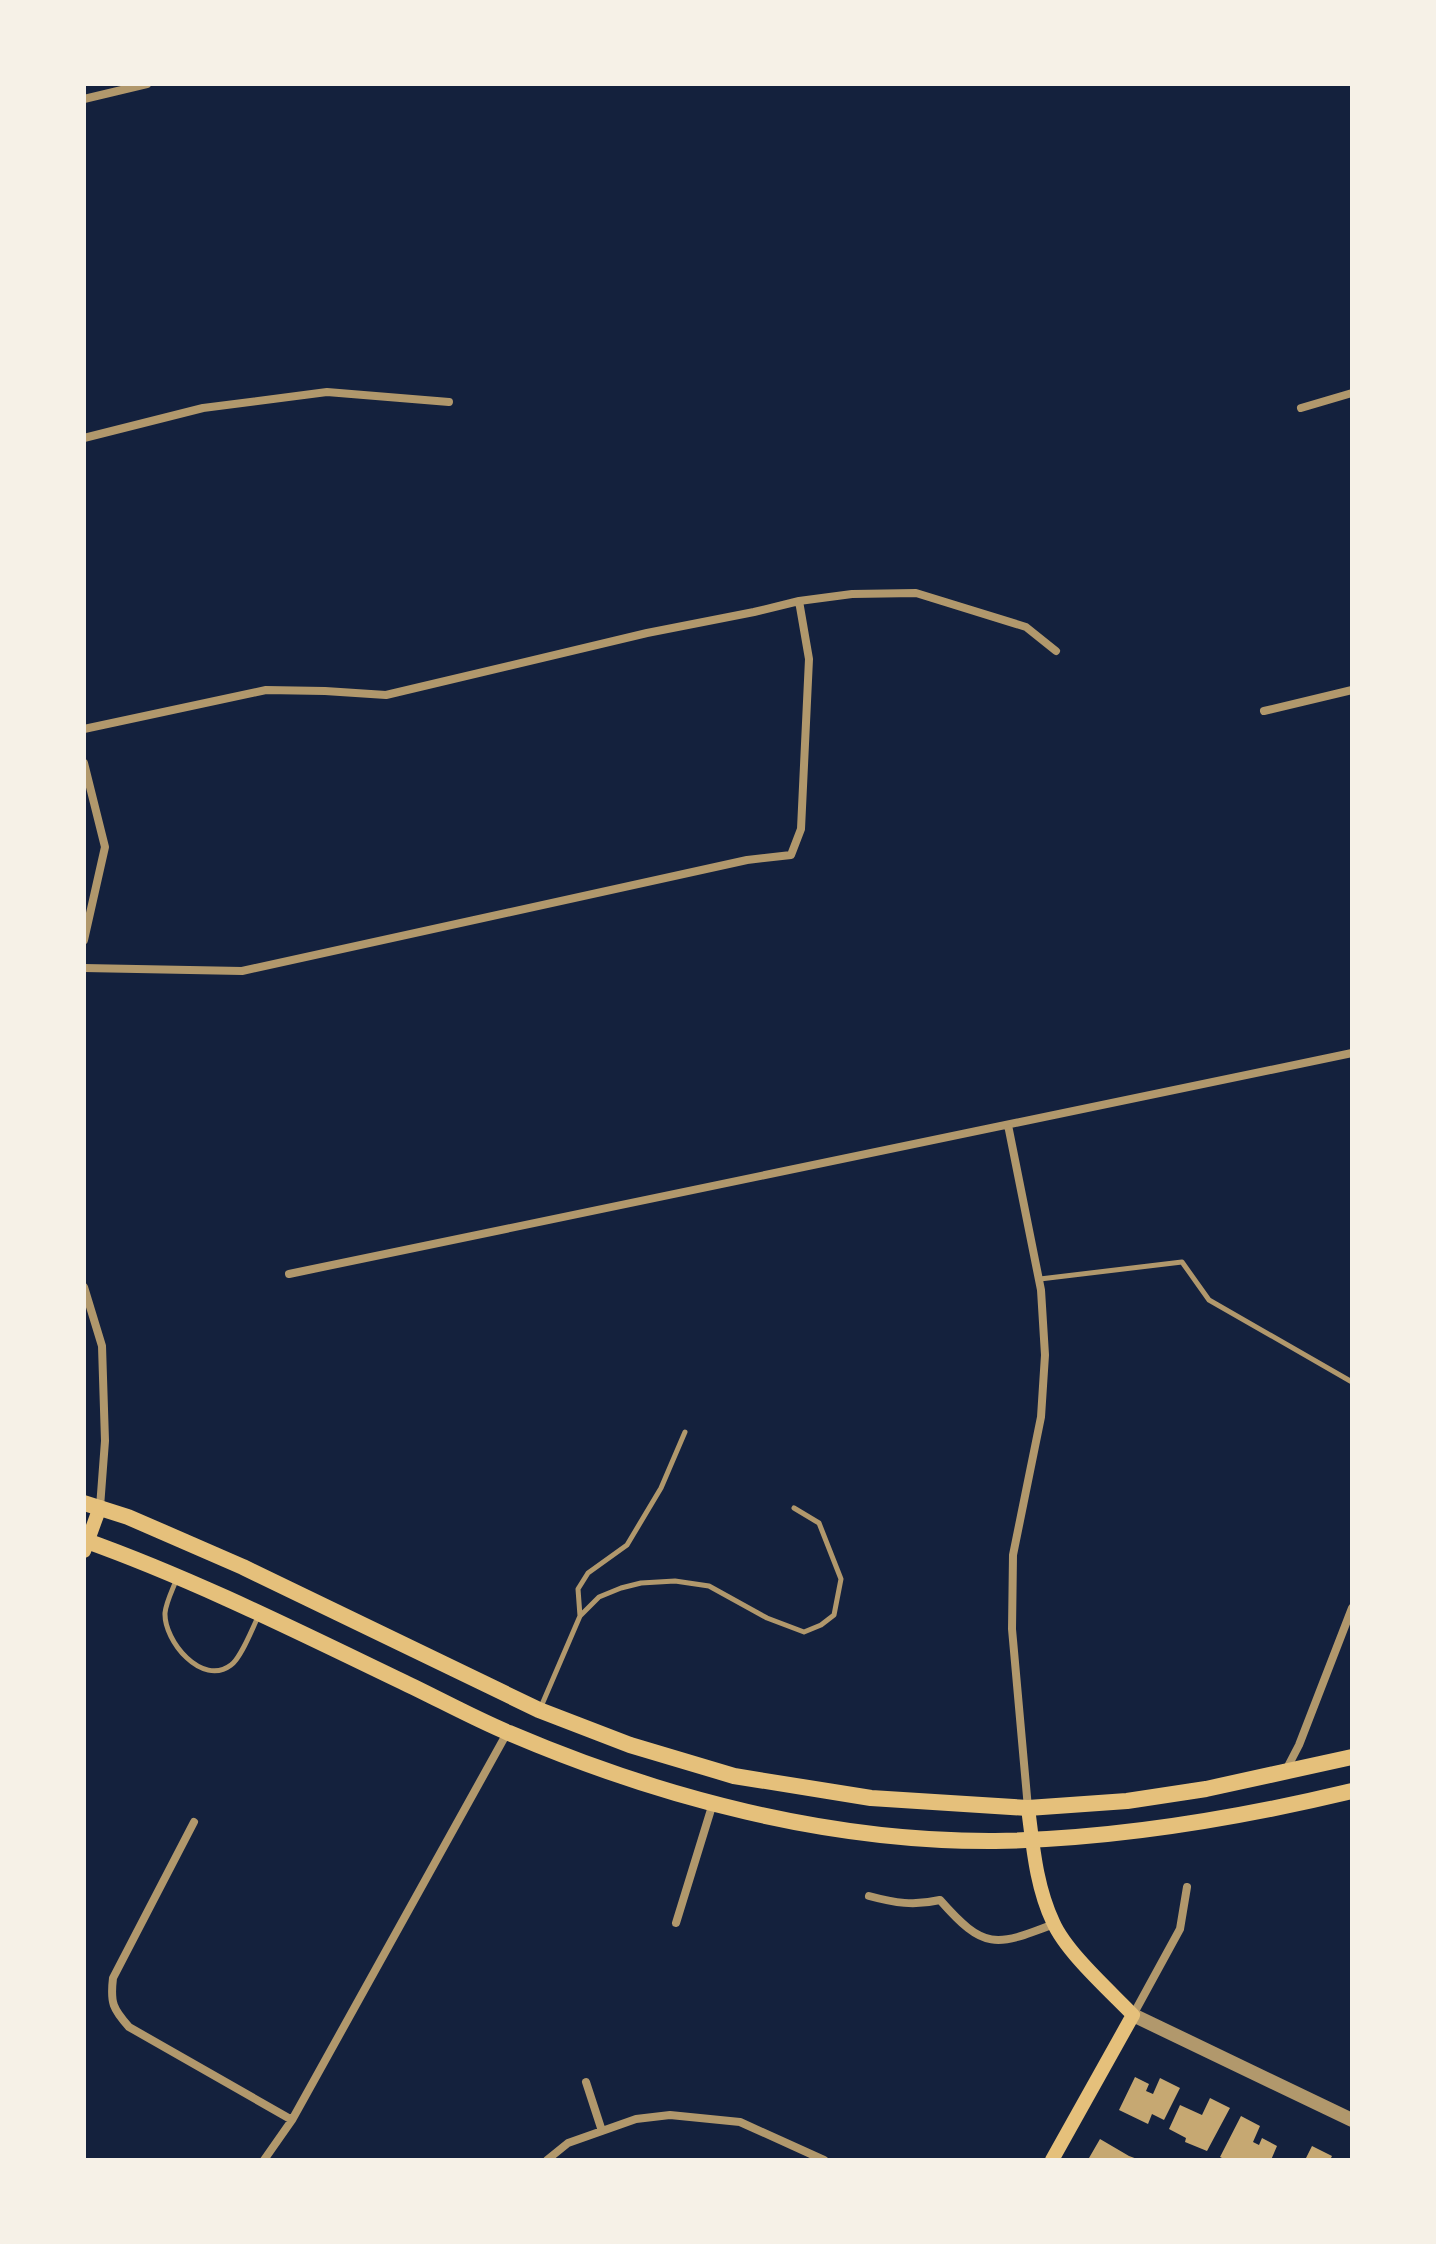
<svg xmlns="http://www.w3.org/2000/svg" width="1436" height="2244" font-family="'IBM Plex Sans',sans-serif">
	<rect width="100%" height="100%" fill="#14213d"/>
	<!-- building -->
	<path fill="#c6a872" d="M1135,2077l14,7 -3,7 7,3 7,-16 20,10 -16,32 -12,-6 -4,10 -29,-14z
		M1210,2098l20,10 -23,43 -22,-9 1,-4 -17,-9 11,-24 22,10z
		M1241,2116l19,10 -7,16 6,3 3,-7 15,8 -6,14h-45l-6,-3z
		M1100,2139l29,17 11,4h-48l-3,-2z
		M1312,2146l20,10 -2,4h-25z"/>
	<g fill="none" stroke-linecap="round" stroke-linejoin="round">
		<!-- service -->
		<path stroke="#b1986c" stroke-width="5" d="M1040,1279l142,-17 27,38 143,82
			M177,1578c-4,11 -11,24 -12,35 -1,28 37,74 66,52 10,-7 21,-36 27,-48
			M580,1616l19,-19 22,-9 20,-5 34,-2 34,5 58,32 37,14 17,-7 13,-10 7,-36 -22,-56 -25,-15
			M540,1709l40,-93 -2,-27 10,-16 39,-28 34,-57 24,-56"/>
		<!-- minor -->
		<path stroke="#b1986c" stroke-width="8" d="M84,99l63,-15
			M1301,408l51,-15
			M84,438l119,-30 124,-16 122,10
			M1264,711l88,-21
			M84,729l182,-39 59,1 61,4 261,-62 107,-21 45,-11 53,-7 64,-1 110,34 30,24
			M84,763l21,84 -21,93
			M84,968l158,3 505,-111 44,-5 10,-26 8,-170 -10,-58
			M1008,1125l33,165 4,65 -4,62 -28,138 -1,74 16,179
			M289,1274l1063,-221
			M84,1287l18,59 3,95 -5,66
			M1285,1772l14,-27 53,-137
			M194,1822l-81,156c-3,25 0,31 16,49l163,93
			M869,1896c26,7 45,10 71,4 44,50 55,47 114,24
			M676,1923l37,-120
			M1133,2015l47,-86 7,-42
			M586,2082l16,49
			M264,2160l28,-40 215,-387
			M547,2160l21,-17 68,-24 34,-4 70,7 84,38"/>
		<!-- tertiary -->
		<path stroke="#b1986c" stroke-width="14" d="M1133,2015l219,105"/>
		<!-- secondary -->
		<path stroke="#e5c07b" stroke-width="14" d="M84,1551l16,-44
			M1028,1808c5,38 8,78 25,114 13,30 56,68 80,93l-81,145"/>
		<!-- primary -->
		<path stroke="#e5c07b" stroke-width="16" d="M84,1503l44,14 115,50 296,143 91,35 104,31 137,22 157,10 99,-7 79,-12 146,-32
			M84,1540c109,39 213,91 317,141 36,17 72,37 108,52 152,65 320,109 486,108 121,-2 240,-22 357,-50"/>
	</g>
	<!-- border -->
	<rect width="1436" height="2244" fill="none" stroke="#f6f1e7" stroke-width="172"/>
</svg>
